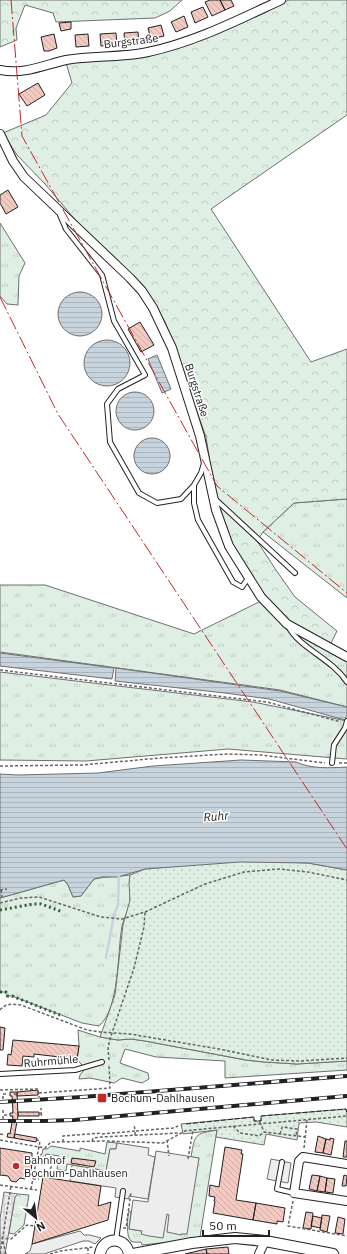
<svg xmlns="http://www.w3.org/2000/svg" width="347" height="1254" font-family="'IBM Plex Sans',sans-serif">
	<defs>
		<pattern id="grass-tufts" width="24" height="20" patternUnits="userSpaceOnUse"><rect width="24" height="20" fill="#e0efe3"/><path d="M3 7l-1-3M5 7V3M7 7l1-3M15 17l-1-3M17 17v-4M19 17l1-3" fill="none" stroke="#c0cdc2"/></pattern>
		<pattern id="forest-crowns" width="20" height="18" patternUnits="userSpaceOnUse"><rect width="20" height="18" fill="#e0efe3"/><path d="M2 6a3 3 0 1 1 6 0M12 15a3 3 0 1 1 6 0" fill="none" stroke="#c0cdc2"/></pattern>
		<pattern id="park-dots" width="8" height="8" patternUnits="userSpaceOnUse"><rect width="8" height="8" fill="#e0efe3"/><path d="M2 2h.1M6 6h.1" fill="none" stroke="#c0cdc2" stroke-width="1.8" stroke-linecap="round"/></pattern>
		<pattern id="plaza-grid" width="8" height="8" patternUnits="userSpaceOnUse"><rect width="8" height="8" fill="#ededed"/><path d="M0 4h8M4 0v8" fill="none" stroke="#cbcbcb"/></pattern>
		<pattern id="water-rules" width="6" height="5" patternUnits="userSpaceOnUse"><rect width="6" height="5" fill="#c7d3dd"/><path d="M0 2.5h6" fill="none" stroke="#abb5bd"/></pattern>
		<pattern id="building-back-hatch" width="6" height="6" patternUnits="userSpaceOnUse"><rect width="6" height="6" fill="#f3c9c0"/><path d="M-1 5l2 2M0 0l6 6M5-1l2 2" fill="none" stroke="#d0aca5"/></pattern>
	</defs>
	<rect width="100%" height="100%" fill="#fff"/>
	<!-- grass -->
	<path fill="url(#grass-tufts)" stroke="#6f6f6f" d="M0,223l25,40 -6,13 -1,29 -11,-1 -7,-8z
		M347,499v99l-84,-66 31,-29z
		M0,585h45l149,49 67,-33 29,24 57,29v53l-67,-17 -280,-38z
		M0,672l253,30 94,19v38l-119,-10 -142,12 -86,-1z
		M130,875c-1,8 1,16 0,24 0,9 -6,18 -8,27 -5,27 -2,82 -23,100l-17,-3 -70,-27h-5l-2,-4h-5v-94l64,-18 4,5 5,12 8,-1 13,-17c12,-3 24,-2 36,-4z
		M78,1030l22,7 18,3 13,-1 14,2 100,19 19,2 33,2 50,-3v9l-122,8v-17l-69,-4 -31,-8 -5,14 28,10 1,6 -7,4 -20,-5 -8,5 -24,-5 -11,1 1,-4 5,-6 -8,-10 2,-13z
		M217,1130l-17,107 -30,5 -28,3 -1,-3c-3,0 -7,1 -10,-1 -5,-4 -4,-24 -2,-30l2,1 -2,17 13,2 16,6 9,-23h2l12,20 18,-76 -8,-1c4,-23 3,-23 26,-27z
		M107,1142l10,1 -1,6h-6l-4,22 -39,-7 -1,7 -9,-2 2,-13 -13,-2 -3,11 -5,-1 2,-9 2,-1 1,-5h4l4,-3 29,5v-3l25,6z
		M18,1194l11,1 -5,30 -10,9 -5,-1 6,-37z"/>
	<!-- forest -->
	<path fill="url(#forest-crowns)" stroke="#6f6f6f" d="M0,0h182l-12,11 -15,7 -99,4 -3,-9 -28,-8 -9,23 1,12 -17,7z
		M289,0h58v115l-136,94 100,153 36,-13v150l-53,4 -31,29 -6,9 19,29 19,27 42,34 -7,14 -40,-20 -26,-27 -34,-53 -15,-50 -9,-58 -41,-115 -7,-12 -74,-80 -39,-46 -28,-29 -14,-22 43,-18 26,-32 -6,-20 30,-4 112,-23z"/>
	<!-- park -->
	<path fill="url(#park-dots)" stroke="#6f6f6f" d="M256,861l52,2 39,7v191l-50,3 -33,-2 -18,-2 -101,-19 -14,-2 -13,1 -18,-3 15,-42 8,-70 7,-25 -1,-17 1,-8 15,-6 76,-7z
		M346,1109l1,4v14l-31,-5 -17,1 -2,17 -31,-6 -2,11 -48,-8 1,-7 -34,4 -2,-10 73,-7v4h7v-5z"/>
	<!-- parking -->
	<path fill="#ededed" stroke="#6f6f6f" d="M117,1143l32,5 -1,7 7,2 -7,42 -19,-3v3l-14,-2 1,-9 -46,-7 2,-16 34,6 4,-22h6z
		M156,1151l43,7 -12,76h-6v1l-14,-3 2,-17 -2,-1 -4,24 -14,-2 -8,-2 1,-3 -13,-2 4,-29 15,2z
		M271,1159l20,4 -3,20 -21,-4z
		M80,1231l4,4h6l11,3 -6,6 -6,-3h-6l-39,13h-19l5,-3 2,-7z"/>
	<!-- plaza -->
	<path fill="url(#plaza-grid)" stroke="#6f6f6f" d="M4,1192l14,2 -3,3 -10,57h-5v-35z"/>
	<!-- water -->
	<path fill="url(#water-rules)" stroke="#6f6f6f" d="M58 314a22 22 0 1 1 44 0a22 22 0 1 1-44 0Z
		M84 363a23 23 0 1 1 46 0a23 23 0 1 1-46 0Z
		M157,355l14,34 -9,4 -14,-34z
		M116 411a19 19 0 1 1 38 0a19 19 0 1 1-38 0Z
		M134 456a18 18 0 1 1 36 0a18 18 0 1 1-36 0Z
		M0,653l114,15 -2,11 -112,-13z
		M116,668l164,23 67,16v8l-2,5 -76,-21 -44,-6 -110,-12z
		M241,760l55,2c15,7 34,6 51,5v103l-39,-7 -68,-1 -95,7 -27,8h-16l-8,2 -13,17 -8,1 -5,-12 -4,-5 -64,18v-124l18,1 80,-2 55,-7z"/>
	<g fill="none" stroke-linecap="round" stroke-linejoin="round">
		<!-- stream -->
		<path stroke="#c7d3dd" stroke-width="2.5" d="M106,958l8,-43 4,-10 1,-31"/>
	</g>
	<!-- building -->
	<path fill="url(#building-back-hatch)" stroke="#222" d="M210,0h10l5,10 -13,6 -7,-14z
		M220,0h11l3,6 -9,4z
		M203,7l5,10 -13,6 -4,-11z
		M184,16l4,11 -12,5 -5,-10z
		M71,22v7l-10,2 -2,-8z
		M161,25l3,11 -13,3 -3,-11z
		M138,32l1,11 -14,2 -1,-12z
		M116,33l1,12 -16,1 -1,-12z
		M54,34l3,14 -8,3h-5l-3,-14z
		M88,34l1,12 -13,1 -1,-12z
		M38,83l7,12 -18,11 -8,-12z
		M8,190l10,17 -12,7 -6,-11v-8z
		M140,322l14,23 -13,7 -13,-23z
		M0,1027l5,1 -2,22h-3z
		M13,1040l66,6 -2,13 -43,-5v3l-11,-1 -1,10 -15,-1 1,-11 3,1z
		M38,1090v5l-21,1v-4z
		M10,1092h7l1,24 -4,22 -7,-1 1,-4 2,1 3,-18h-3v-3h3l-1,-17h-2z
		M18,1112h21v4h-21z
		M15,1134l22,4 -1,4 -22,-4z
		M318,1136l8,3 -3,14 -8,-1z
		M330,1138l4,1 -3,16 -8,-2 3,-14 4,1z
		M345,1141h2v16h-4z
		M225,1147l17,3 -1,4h2l-7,46 20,3 -3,17 -40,-7 2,-12h-1l1,-4 -6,-1 1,-11 9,2z
		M0,1148l32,5v5h1l-3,18 -5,-1v4l-5,-1 -4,4 -5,-1 -3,-5 -8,-1z
		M72,1158l24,3 -2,6 -23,-4z
		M312,1175l8,1 -3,15 -8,-2z
		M344,1175l3,1 -1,10h-4z
		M320,1176l7,2 -2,14 -8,-1z
		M43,1177l58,9 -3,20 13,-4 -3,18 -76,24z
		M327,1178l8,1 -2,14 -8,-1z
		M256,1203l29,5 -2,14 -6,-1v3l-24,-4z
		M306,1212l7,1 -2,16 -8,-1z
		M322,1215l8,1 -3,16 -7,-2z
		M313,1216l9,2 -2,10 -9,-2z
		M338,1217l7,2 -2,15 -8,-1z
		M228,1247l1,7h-22l-1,-5z
		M206,1249l1,5h-22z"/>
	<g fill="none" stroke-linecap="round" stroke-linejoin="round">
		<defs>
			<path id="service" d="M60,215l6,14 36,46 12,46 31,54 -27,14 -11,15 3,38 29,51 18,10 24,-4 13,-14 7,-12 3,-10
				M194,485v18l4,17 35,62 9,5 7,-10
				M214,498l81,75
				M288,626c12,23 43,32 59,56
				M332,763l2,-18 11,-17 2,-7
				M0,1074l75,-4 27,-8
				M282,1162l-5,27 17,4
				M116,1240l7,-49"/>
			<path id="minor" d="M0,70c23,5 44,-5 66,-10 27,-5 55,-2 82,-8 47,-10 90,-32 133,-52
				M0,134l13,27 11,16 106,101 12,13 11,17 19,40 28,88 16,74 13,36 32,51 26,27 60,33
				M347,1164l-44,-7 -4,4 -5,32 53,8
				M259,1254l6,-13"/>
			<path id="tertiary" d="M100,1254c3,-18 26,-18 29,0
				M133,1254l59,-11 43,-5 30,3 68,13"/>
		</defs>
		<!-- service casing -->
		<use href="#service" stroke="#222" stroke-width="6"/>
		<!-- minor casing -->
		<use href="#minor" stroke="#222" stroke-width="10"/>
		<!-- tertiary casing -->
		<use href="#tertiary" stroke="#222" stroke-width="12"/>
		<!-- path -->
		<path stroke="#646464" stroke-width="1.5" stroke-dasharray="3 2" stroke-linecap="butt" d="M0,670l267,32 74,20
			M339,763h8
			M0,766l82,-1 78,-7 67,-4 34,1 64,8
			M0,890l7,-1
			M1,890l1,7
			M0,903l21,-5 18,-1 62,20 21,2 23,-7 60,-28 39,-12 35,-3 29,3 39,8
			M0,1010c6,-7 12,-6 21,-5l66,25 13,2 30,2 89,15 53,11 28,1 47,-3
			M109,1060l-1,-12 2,-9 24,-71 10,-41 1,-15
			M0,1090l38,-1 1,8
			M39,1093l71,-5 -1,-24
			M14,1094h2
			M3,1099v-5h4
			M3,1110v5
			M41,1113l1,5
			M39,1114l2,-1v-5
			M3,1119v-4h5
			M260,1122l4,10
			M233,1126l7,7 19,3 5,-4 42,5
			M0,1134l5,1
			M102,1134l33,-3 -1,-7
			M280,1134l2,-7 15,2 -1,7
			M135,1135v-4l38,-3 5,-2
			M0,1140l45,8 6,-6 55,-1 57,2 22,-12 8,-1
			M167,1140l2,16
			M92,1141l1,-3 8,-1 78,-4
			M63,1142v-6l39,-3
			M304,1148l3,-28
			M188,1159l5,-29 154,-14
			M46,1178c3,-7 7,-13 8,-20
			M33,1179h6
			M0,1185l37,5
			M31,1189l9,-48 -3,-1
			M293,1201l-5,25 59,10
			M123,1228h3l5,-36
			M88,1248v6
			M0,1254l11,-68
			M6,1254l-4,-16 9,1 16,-14 8,1
			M50,1254l10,-3 33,-4"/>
		<!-- service -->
		<use href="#service" stroke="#fff" stroke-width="4"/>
		<!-- minor -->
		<use href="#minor" stroke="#fff" stroke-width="8"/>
		<!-- tertiary -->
		<use href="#tertiary" stroke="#fff" stroke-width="10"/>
		<defs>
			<path id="rail" d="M0,1102l82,-5 265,-21
				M0,1121h44l30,-1 273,-24"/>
		</defs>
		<!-- rail casing -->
		<use href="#rail" stroke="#222" stroke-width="4"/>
		<!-- rail -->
		<use href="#rail" stroke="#fff" stroke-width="2.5" stroke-dasharray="8" stroke-linecap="butt"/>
		<!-- hedge -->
		<path stroke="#2f5e38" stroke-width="3" stroke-dasharray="2 3" stroke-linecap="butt" d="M0,910l33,-6h8l22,8
			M0,992h6l1,4h5l48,19"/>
		<!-- fence -->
		<path stroke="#222" stroke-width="1" stroke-dasharray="5 2" stroke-linecap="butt" d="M186,1124l68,-7v4h7v-5l85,-7 1,4"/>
		<!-- power -->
		<path stroke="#c62828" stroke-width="1" stroke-dasharray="14 3 2 3" stroke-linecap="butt" d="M11,0l11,136 195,350 130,107
			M0,297l58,117 289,435"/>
	</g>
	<!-- markers -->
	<g fill="#c62828" stroke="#fff" stroke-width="1.5">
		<rect x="97" y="1093" width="10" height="10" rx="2"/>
		<circle cx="16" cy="1166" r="4"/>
	</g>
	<g text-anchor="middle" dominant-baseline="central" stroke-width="3" stroke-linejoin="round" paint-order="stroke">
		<!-- street labels -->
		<g font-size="11" fill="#222" stroke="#fff">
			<text transform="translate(131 41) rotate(-7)">Burgstraße</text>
			<text transform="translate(197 390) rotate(72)">Burgstraße</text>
			<text transform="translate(51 1061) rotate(-5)">Ruhrmühle</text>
		</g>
		<!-- poi labels -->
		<g font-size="11" fill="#222" stroke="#fff" text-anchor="start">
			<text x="111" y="1098">Bochum-Dahlhausen</text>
			<text x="24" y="1160">Bahnhof<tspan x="24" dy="13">Bochum-Dahlhausen</tspan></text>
		</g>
		<!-- water labels -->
		<g font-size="12" font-style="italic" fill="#222" stroke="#fff">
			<text transform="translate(216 816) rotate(-5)">Ruhr</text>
		</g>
	</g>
	<!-- north arrow -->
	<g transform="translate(36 1218) rotate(151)" stroke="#ffffff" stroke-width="3" paint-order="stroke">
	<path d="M0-3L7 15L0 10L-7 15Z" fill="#222222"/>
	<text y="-6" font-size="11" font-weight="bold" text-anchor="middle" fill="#222222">N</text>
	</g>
	<!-- scale -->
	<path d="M203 1230v6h66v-6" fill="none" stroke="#222222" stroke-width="2"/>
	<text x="209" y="1230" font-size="12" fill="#222222" stroke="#ffffff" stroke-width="3" paint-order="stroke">50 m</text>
</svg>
